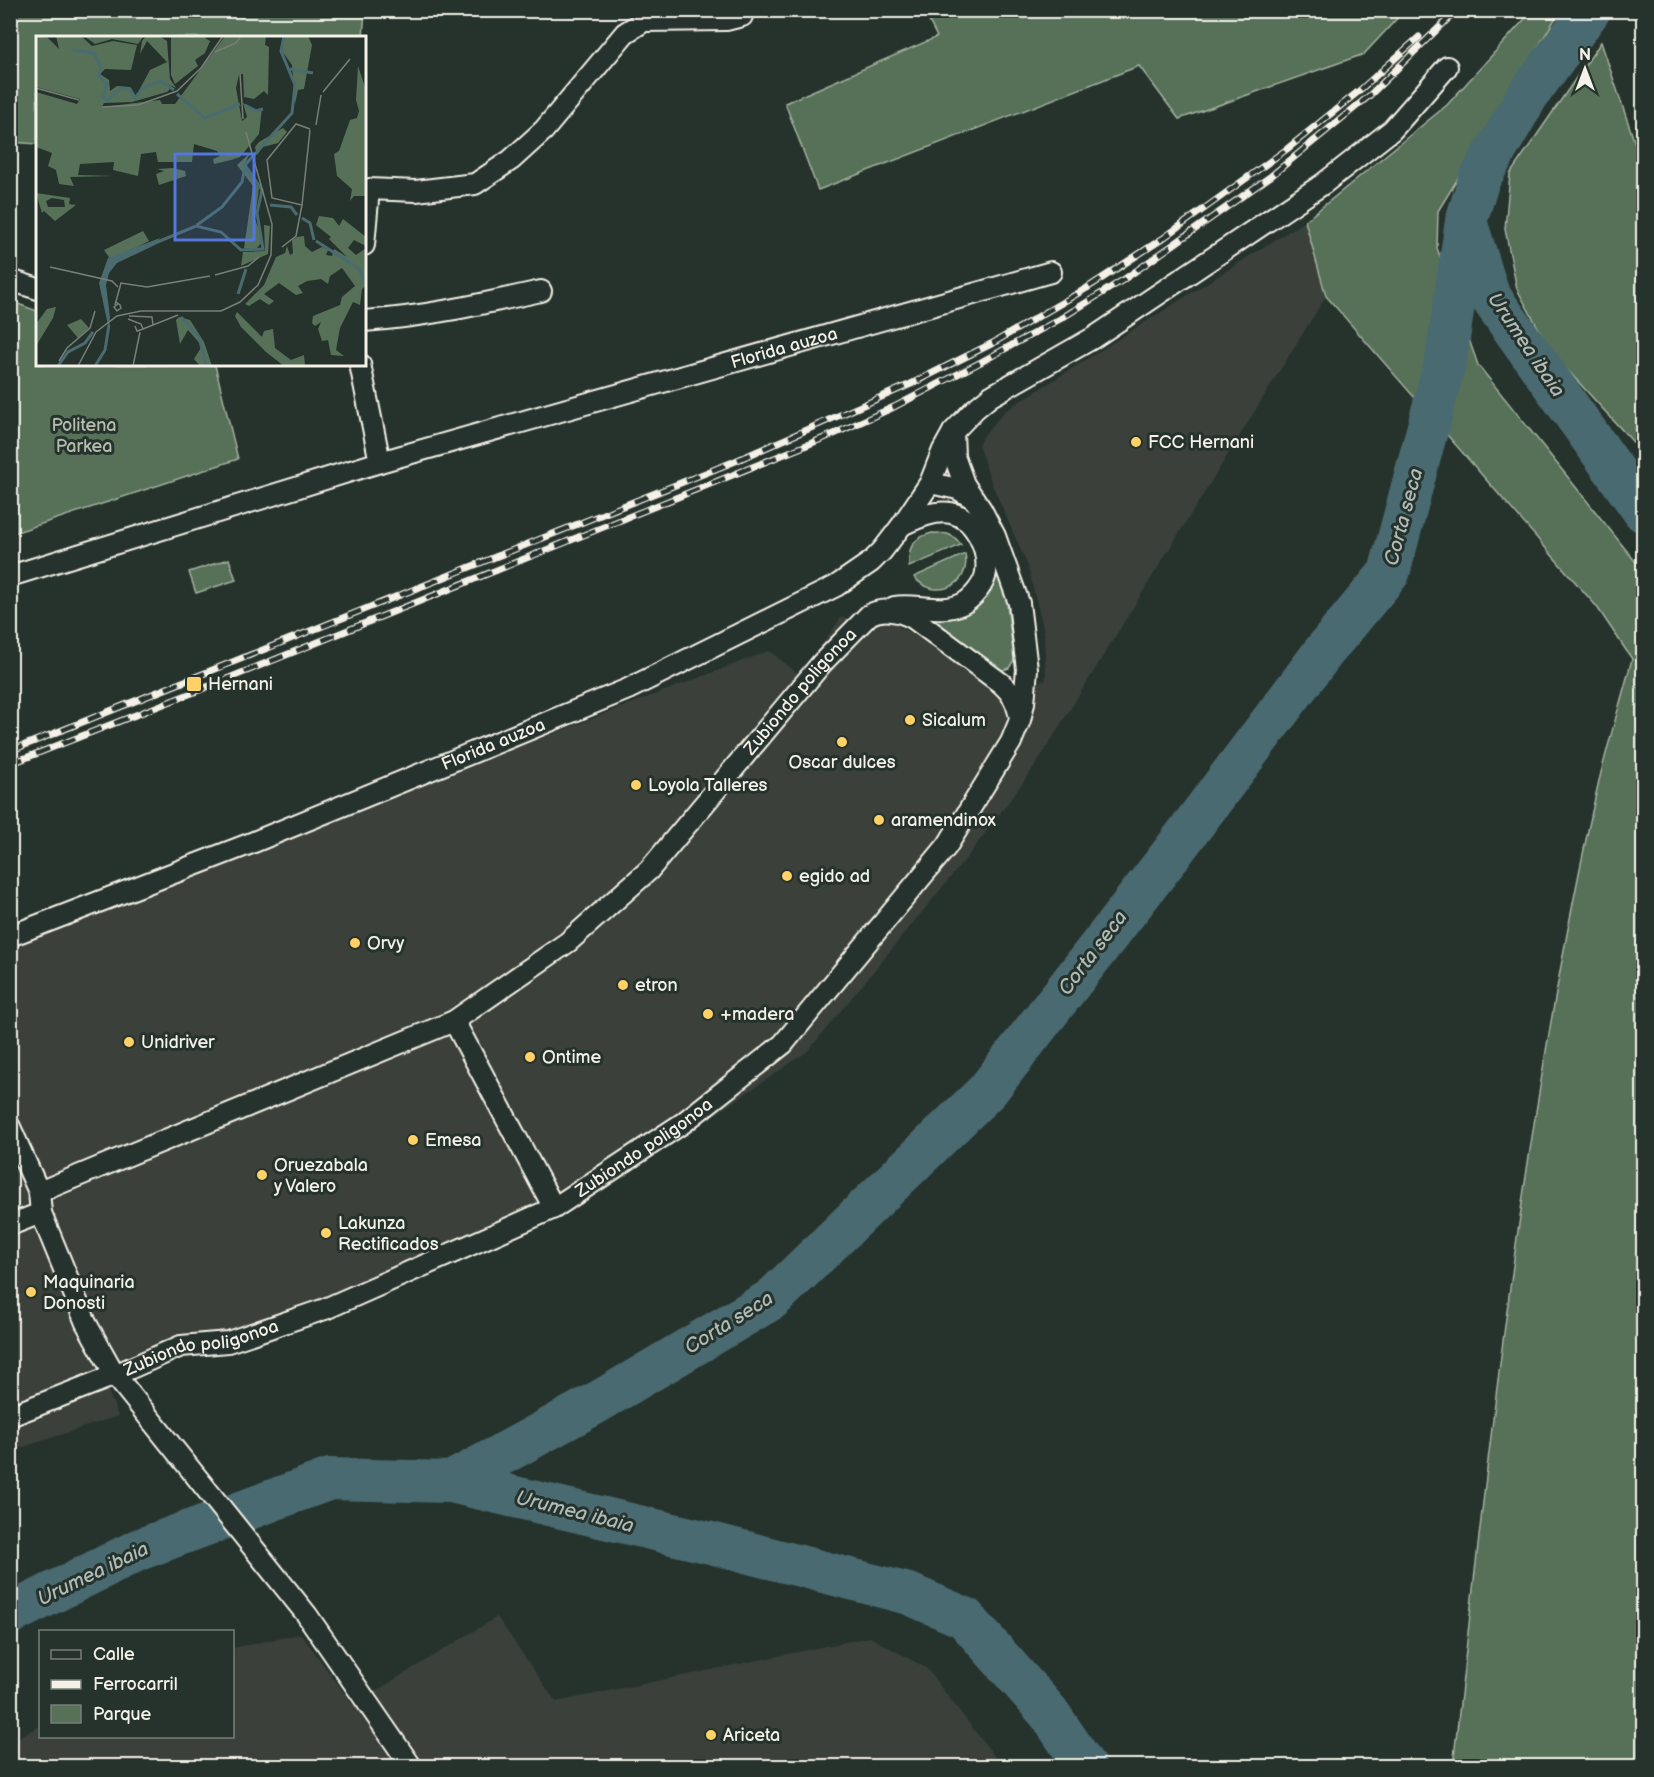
<svg xmlns="http://www.w3.org/2000/svg" width="1654" height="1777" font-family="'Balsamiq Sans',sans-serif">
	<rect width="100%" height="100%" fill="#26332d"/>
	<filter id="ink" filterUnits="userSpaceOnUse"><feTurbulence type="fractalNoise" baseFrequency=".0167" numOctaves="2"/><feDisplacementMap in="SourceGraphic" scale="12" xChannelSelector="R" yChannelSelector="G"/><feConvolveMatrix kernelMatrix="1 2 1 2 8 2 1 2 1" color-interpolation-filters="sRGB"/></filter>
	<g filter="url(#ink)">
		<!-- built -->
		<path fill="#3b413a" d="M1305,221l21,75 -291,470 -67,90 -160,195 -206,141 -487,183 -104,-275v-159l758,-290 31,24 41,-57 52,5 28,16 69,51 56,-10 -2,-49 -17,-67 -35,-80 -14,-39 7,-11 20,-23z
			M10,1142l108,274 -107,35h-1z
			M497,1617l59,85 314,-65 56,31 76,98h-991v-25l29,-15v10h192l1,-88 68,-14 52,71z"/>
		<!-- green -->
		<path fill="#567158" stroke="#a5b1a0" stroke-width="1.5" d="M10,11l1,-1 354,1 -2,26 -325,1 -1,106 -26,-2z
			M924,11h480l-40,43 -185,65 -40,-53 -321,124 -33,-87 152,-66z
			M1532,11h28l-122,200 -1,37 41,117 165,206v1195h-190c37,-328 72,-658 145,-981 10,-42 23,-84 34,-126l-35,-52 -271,-311 -21,-75 142,-116z
			M1601,42l42,125v286l-91,-100 -35,-64 -12,-60 5,-55z
			M10,301l27,10 1,53 177,1 23,94 -227,75z
			M932,533c14,0 21,0 29,12l-52,22c-1,-19 3,-29 23,-34z
			M965,554c7,33 -31,47 -51,23z
			M229,559l7,21 -40,13 -7,-21z
			M998,564l9,21v19l7,56 -5,8 -6,2 -8,-2 -59,-45 -2,-4c9,-1 20,-1 28,-4 24,-8 31,-30 36,-51z"/>
		<g fill="none" stroke-linecap="round" stroke-linejoin="round">
			<!-- river -->
			<path stroke="#4a6b70" stroke-width="42" d="M1590,10l-62,85 -49,85 -13,41 23,74 155,217
				M451,1482l147,-80 174,-103 215,-208 182,-234 156,-207 64,-77 57,-214 20,-138
				M10,1614l128,-64 192,-71 121,3 260,61 198,51 56,24 84,95 36,53"/>
			<defs>
				<g id="street">
					<path d="M364,245l5,-56 47,2 59,-7 36,-24 33,-30 81,-97 19,-12 82,-1 16,-4 2,-6"/>
					<path d="M10,280l28,9"/>
					<path d="M364,321c60,-4 118,-17 177,-30"/>
					<path d="M360,364l20,98"/>
					<path d="M930,483l28,6 16,10"/>
					<path id="s1" d="M10,576l370,-114 671,-190"/>
					<path d="M894,607c22,-4 47,7 68,-3 11,-5 23,-21 24,-32 3,-23 -11,-54 -35,-59 -16,-3 -34,5 -49,12"/>
					<path id="s2" d="M10,936l239,-92 379,-155 208,-103 35,-24 11,-11 20,-26 28,-42 13,-33 10,-18 22,-23 16,-13 102,-58 230,-154 69,-54 55,-63"/>
					<path d="M454,1021l100,187"/>
					<path d="M10,1127l29,65 2,21 45,110 29,52 192,240 104,151"/>
					<path id="s3" d="M39,1192l415,-171 114,-79 81,-72 173,-207 47,-48c14,-8 30,-4 44,3l89,66c11,10 15,19 18,34"/>
					<path d="M10,1225l31,-12"/>
					<path id="s4" d="M10,1416l105,-41 66,-29 47,-4 97,-33 229,-101 129,-85 100,-79 164,-198 64,-104 9,-22 4,-17 3,-34 -8,-66 -24,-67 -14,-27 -17,-25 -10,-28 -1,-24"/>
				</g>
			</defs>
			<!-- street casing -->
			<use href="#street" stroke="#f4f1e8" stroke-width="24"/>
			<!-- street -->
			<use href="#street" stroke="#26332d" stroke-width="20"/>
			<defs>
				<path id="rail" d="M10,751l723,-289 178,-78 82,-41 94,-55 75,-49 125,-90 72,-58 60,-54
					M10,764l187,-73 637,-257 60,-27 87,-45 79,-43 63,-39 148,-104 98,-80 88,-86"/>
			</defs>
			<!-- rail casing -->
			<use href="#rail" stroke="#f4f1e8" stroke-width="7"/>
			<!-- rail -->
			<use href="#rail" stroke="#26332d" stroke-width="4.5" stroke-dasharray="14" stroke-linecap="butt"/>
		</g>
	</g>
	<!-- markers -->
	<g fill="#ffd166" stroke="#26332d" stroke-width="2">
		<circle cx="1136" cy="442" r="6"/>
		<rect x="186" y="676" width="16" height="16" rx="3"/>
		<circle cx="910" cy="720" r="6"/>
		<circle cx="842" cy="742" r="6"/>
		<circle cx="636" cy="785" r="6"/>
		<circle cx="879" cy="820" r="6"/>
		<circle cx="787" cy="876" r="6"/>
		<circle cx="355" cy="943" r="6"/>
		<circle cx="623" cy="985" r="6"/>
		<circle cx="708" cy="1014" r="6"/>
		<circle cx="129" cy="1042" r="6"/>
		<circle cx="530" cy="1057" r="6"/>
		<circle cx="413" cy="1140" r="6"/>
		<circle cx="262" cy="1175" r="6"/>
		<circle cx="326" cy="1233" r="6"/>
		<circle cx="31" cy="1292" r="6"/>
		<circle cx="711" cy="1735" r="6"/>
	</g>
	<g text-anchor="middle" dominant-baseline="central" stroke-width="6" stroke-linejoin="round" paint-order="stroke">
		<!-- street labels -->
		<g font-size="18" fill="#f4f1e8" stroke="#26332d">
			<text stroke="none"><textPath href="#s1" startOffset="807">Florida auzoa</textPath></text>
			<text stroke="none"><textPath href="#s3" startOffset="930">Zubiondo poligonoa</textPath></text>
			<text stroke="none"><textPath href="#s2" startOffset="520">Florida auzoa</textPath></text>
			<text stroke="none"><textPath href="#s4" startOffset="693">Zubiondo poligonoa</textPath></text>
			<text stroke="none"><textPath href="#s4" startOffset="204">Zubiondo poligonoa</textPath></text>
		</g>
		<!-- park labels -->
		<g font-size="18" fill="#b5beae" stroke="#26332d">
			<text x="84" y="425">Politena<tspan x="84" dy="21">Parkea</tspan></text>
		</g>
		<!-- poi labels -->
		<g font-size="18" fill="#f4f1e8" stroke="#26332d" text-anchor="start">
			<text x="1148" y="442">FCC Hernani</text>
			<text x="208" y="684">Hernani</text>
			<text x="922" y="720">Sicalum</text>
			<text x="842" y="762" text-anchor="middle">Oscar dulces</text>
			<text x="648" y="785">Loyola Talleres</text>
			<text x="891" y="820">aramendinox</text>
			<text x="799" y="876">egido ad</text>
			<text x="367" y="943">Orvy</text>
			<text x="635" y="985">etron</text>
			<text x="720" y="1014">+madera</text>
			<text x="141" y="1042">Unidriver</text>
			<text x="542" y="1057">Ontime</text>
			<text x="425" y="1140">Emesa</text>
			<text x="274" y="1165">Oruezabala<tspan x="274" dy="21">y Valero</tspan></text>
			<text x="338" y="1223">Lakunza<tspan x="338" dy="21">Rectificados</tspan></text>
			<text x="43" y="1282">Maquinaria<tspan x="43" dy="21">Donosti</tspan></text>
			<text x="723" y="1735">Ariceta</text>
		</g>
		<!-- water labels -->
		<g font-size="20" font-style="italic" fill="#b0bbb8" stroke="#26332d">
			<text transform="translate(1526 345) rotate(56)">Urumea ibaia</text>
			<text transform="translate(1404 517) rotate(-75)">Corta seca</text>
			<text transform="translate(1093 953) rotate(-53)">Corta seca</text>
			<text transform="translate(729 1323) rotate(-32)">Corta seca</text>
			<text transform="translate(575 1512) rotate(14)">Urumea ibaia</text>
			<text transform="translate(93 1574) rotate(-26)">Urumea ibaia</text>
		</g>
	</g>
	<!-- overview -->
	<g transform="translate(36 36)">
		<rect width="330" height="330" fill="#26332d"/>
		<path d="M0,0h10l13,13 -3,-13h25l11,10 21,-5 24,4 -6,25 -26,-1 -5,5 9,6 1,11 7,-5 13,1 6,9 14,-26 17,-8 -20,-21 -7,13 2,-13 4,-5h13l8,5 3,38 6,9 -13,-6 7,7 -3,3 -35,10 -28,1 -2,4 58,-7 2,4h13l50,-68h41l-1,9 4,2 -1,48 -4,-4 -10,8 -10,-2 -1,-23h-4l-3,14 6,33 5,-4 -4,-14 13,7 6,-2 -3,26 -19,23 -9,3 -17,4 -1,-5 7,-3 -3,-5 -23,-7 -2,18h-34l-2,-10 -15,2 -3,22 -25,-6 1,-8 -34,2 -2,11 37,1 -45,1 4,9 -15,-2 -3,-14 -8,-4 4,-13 -16,-6v-55l41,12 3,-5 -44,-12zM48,0h60l-6,8 -26,-5 -17,5zM135,0h37l-3,2 5,3 -5,12 -10,7 3,6 -23,18 -4,-9zM249,0h23l4,9 -8,44 -6,1 -3,14 -3,-39 -10,-14zM322,30l8,24v106h-12l-4,5 2,-12 -15,-13 -3,-22 5,-3 11,-31 7,-2 2,-7 -3,-11zM247,92l4,4 -9,11 -15,4 -6,8 -2,-8 4,-5zM214,117l-6,13 15,22 -4,31 8,22 -7,8 -12,-1 9,-62 -16,-21zM137,132l12,3 1,5 -27,9 -3,-11 8,-3 -7,-2zM0,157l34,5 -1,6 7,1 -21,16 -11,-10 -2,2zM16,162l12,2 1,7h-17l-2,-6zM283,180l14,2 6,8 4,-7 23,18v9l-12,-6 -6,8 8,7 10,-7v38l-4,3 -2,16 -7,-3 -13,26 -4,22 8,6 -13,-1 -3,-15 -6,1 -4,-12 3,-7 -6,4 -3,-3 1,-7 27,-11 2,-8 13,-11 -13,-18 -12,8 -2,8 -7,-5 -14,2 -9,5 5,7 -7,2 -17,-12 -15,11 10,7 -5,4 -9,-6 -11,7 -4,-2 19,-19 12,-28 9,-4 2,-7 3,9 3,-2 -1,-13 5,-3 7,-1 1,10 7,6 10,-5 6,3 -2,5 6,1 2,-7 13,8 -18,-18 2,-2 -15,-12zM228,189l6,1 -2,28 -27,12 2,-14 22,-1zM107,195l6,10 -38,19 -7,-10zM20,271l-3,11 -17,28v-22l11,-15zM201,276l25,25 2,-6 9,-2 2,19 16,12 13,-5 1,11h-21l-18,-14 -25,-25 -6,-11zM143,281l11,3 14,22 8,24h-12l-6,-7 8,-13 -14,-16 -8,14 -4,-24zM45,283l8,9 -11,10 -11,-13z" fill="#567158" fill-rule="evenodd"/>
		<path d="M124,202l-5,7 -38,18 -8,10 -3,12 4,32 -1,13 -10,-47 9,-25z" fill="#4a6b70"/>
		<path fill="none" stroke="#4a6b70" stroke-width="3" d="M36,14l22,3 7,14 -2,9 8,9 -5,11 5,5 13,-13 10,1 5,9 8,-10 18,-7 13,9M254,33l23,4M141,58l28,24 35,-14M209,69l11,6 7,-2M234,169l21,2 6,8M266,182l8,5 4,17M161,189l25,-18 20,-25 3,-16M280,205l42,27 8,14M119,207l41,-17 25,6 20,18 22,-1 -6,-36 5,-23 -17,-25 47,-52 3,-28 -14,-34 3,-15M202,258l8,-25M145,281l18,20 7,29M22,330l10,-14 17,-9 8,-11M59,330l10,-16 4,-25"/>
		<path fill="none" stroke="#787f78" stroke-width="1.5" d="M179,16l21,-9 5,-7M204,38l3,45M0,52l43,12M287,56l27,-33M66,71l36,-2 39,-14 24,-23 22,-32M280,89l5,-30M266,169l8,-75M246,211l14,-11 6,-31 -30,-7 -5,-38 29,-36 14,5M14,231l62,14 6,6M179,239l33,-9 11,-9M80,266l4,3 1,3 -4,3 -3,-4 4,-3M79,269l6,-22 26,4 63,-11M93,280l23,1 1,8M92,283l13,5 2,5 -6,2 -2,-5M107,293l35,-14M23,325l8,-13 23,-20 5,-17M42,330l18,-34 21,-16 24,-5h80l19,-9 18,-17 13,-30 1,-31 -26,-92M97,330l7,-34"/>
		<path fill="#5377dc" fill-opacity="0.15" stroke="#5377dc" stroke-width="3" d="M139,118h79v86h-79z"/>
		<rect width="330" height="330" fill="none" stroke="#f4f1e8" stroke-width="3"/>
	</g>
	<!-- margin -->
	<rect width="1654" height="1777" fill="none" stroke="#26332d" stroke-width="36"/>
	<rect x="18" y="18" width="1618" height="1741" fill="none" stroke="#f4f1e8" stroke-width="2" filter="url(#ink)"/>
	<!-- legend -->
	<rect x="39" y="1630" width="195" height="108" fill="#26332d" stroke="#787f78" stroke-width="1.5"/>
	<rect x="51" y="1650" width="30" height="9" fill="#26332d" stroke="#787f78" stroke-width="1.5"/>
	<text x="93" y="1660" font-size="18" fill="#f4f1e8">Calle</text>
	<rect x="51" y="1680" width="30" height="9" fill="#f4f1e8" stroke="#787f78" stroke-width="1.5"/>
	<text x="93" y="1690" font-size="18" fill="#f4f1e8">Ferrocarril</text>
	<rect x="51" y="1705" width="30" height="18" fill="#567158" stroke="#787f78" stroke-width="1.5"/>
	<text x="93" y="1720" font-size="18" fill="#f4f1e8">Parque</text>
	<!-- north arrow -->
	<g transform="translate(1585 69)" stroke="#26332d" stroke-width="4.5" paint-order="stroke">
	<path d="M0-4.5L10 22L0 15L-10 22Z" fill="#f4f1e8"/>
	<text y="-9" font-size="16" font-weight="bold" text-anchor="middle" fill="#f4f1e8">N</text>
	</g>
</svg>
